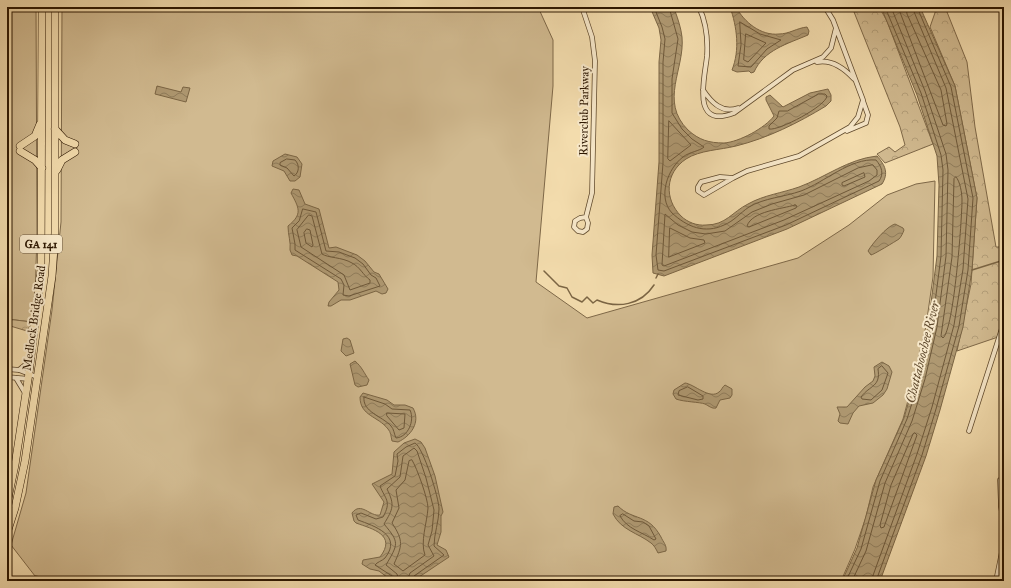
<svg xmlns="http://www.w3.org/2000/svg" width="1011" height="588" font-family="'IM FELL Great Primer',serif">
	<defs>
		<pattern id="forest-crowns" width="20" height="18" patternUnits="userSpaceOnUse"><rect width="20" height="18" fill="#d1ba90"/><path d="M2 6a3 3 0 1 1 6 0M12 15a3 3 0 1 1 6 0" fill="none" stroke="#b49f7a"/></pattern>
		<pattern id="water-waves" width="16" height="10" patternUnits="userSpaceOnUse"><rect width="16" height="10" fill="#af9972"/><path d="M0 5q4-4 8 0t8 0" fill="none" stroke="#8f7c5b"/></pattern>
	</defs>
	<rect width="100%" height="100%" fill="#f3dcad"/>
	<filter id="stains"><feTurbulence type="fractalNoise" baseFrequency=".005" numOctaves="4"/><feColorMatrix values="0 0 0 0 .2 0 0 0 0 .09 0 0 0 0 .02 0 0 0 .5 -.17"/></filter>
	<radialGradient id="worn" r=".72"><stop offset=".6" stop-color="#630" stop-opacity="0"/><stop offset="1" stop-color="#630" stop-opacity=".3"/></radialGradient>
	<!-- green -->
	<path fill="#d1ba90" stroke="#7e6848" d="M7,7h29l1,227 -2,65 -3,23 -25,-3z
		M62,7h476l15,33v46l-17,196 51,36 211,-60 51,-33 38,-30 29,-11 19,-3 -2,96 -7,49 -16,67 -7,26 -30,68 -7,30 -11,32 -14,32h-773l-33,-5 -24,-31 15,-52 26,-183 9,-88z"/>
	<!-- forest -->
	<path fill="url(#forest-crowns)" stroke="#7e6848" d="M852,7h27l8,14 46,123 -48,19 -8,-9 12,-7 6,5 10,-7 -5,-18z
		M937,7h8l22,55 8,65 21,120h8v88l-47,16 14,-67 6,-86 -22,-112 -25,-59z
		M7,319l25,3 -5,9 -20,-6z
		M35,576l33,5h-33z"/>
	<!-- water -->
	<path fill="url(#water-waves)" stroke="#7b6544" d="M650,7h23l2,4c3,8 6,17 7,26 3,32 -23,64 6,93 11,10 21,13 36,13 15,-1 41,-15 50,-27l-8,-16v-3l4,-2 13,12 27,-14 18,-4 3,6v6l-5,5c-28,17 -58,32 -90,40 -16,4 -36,4 -50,13 -21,14 -22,40 -5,57 6,6 16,10 25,9 20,0 26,-13 42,-21 16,-9 34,-11 51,-17 27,-10 49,-28 78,-31 8,9 12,17 5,28l-95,45 -123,47 -11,-3 -1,-18 7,-93v-100l2,-22 -2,-12z
		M730,7h6c8,15 25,29 43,27 10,0 18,-6 28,-7l2,4 -1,4c-21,9 -44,15 -54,37l-3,1 -2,-2 -12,1 -5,-2c8,-20 5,-43 -2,-63z
		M881,7h39l35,79 22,112 -5,72 -9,57 -23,83 -14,46 -46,125h-38l15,-33 19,-68 28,-62 12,-42 12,-50 9,-70 2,-71 -2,-29 -20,-61z
		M157,86l24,6 2,-5 7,1 -4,14 -31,-8z
		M285,154l12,3 5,7 -2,13 -5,4h-5l-6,-10 -12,-5 1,-5z
		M293,189l6,1 6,14 14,5 10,39 7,-1 21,8 8,6 9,11 5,2 9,15 -2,4 -4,1 -6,-3 -26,9h-9l-10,6h-3l1,-4 10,-12 -1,-8 -41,-26 -5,-1 -2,-5c1,-8 -2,-15 -2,-24 15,-12 11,-18 3,-33z
		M895,224l8,4 1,2c-1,3 -3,7 -5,9 -3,2 -26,16 -28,16l-3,-4c4,-7 19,-25 27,-27z
		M347,338l3,2 4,13 -8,3 -5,-5 2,-12z
		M355,361c7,6 9,12 14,19l-2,5 -9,2 -3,-2 -5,-21z
		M882,362l7,4 3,6 -5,17 -4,6 -10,8 -14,3 -6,7 -5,11 -8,-1 -2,-2 2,-7 -3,-7h10l18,-20 8,-6 2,-5 -1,-9z
		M685,383c9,1 25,17 34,9 3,-2 3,-5 6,-7l7,4v6l-2,3 -10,2 -4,8c-4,1 -7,-2 -11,-4 -5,-2 -21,-2 -29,-5l-3,-5 1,-4z
		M363,393l24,7 7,5h11l8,3c8,14 -2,28 -15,34l-6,-1c-1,-4 -1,-9 -4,-12 -10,-13 -28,-13 -28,-32z
		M415,439l6,3 4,6 10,28 8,36 -2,4v16l-4,13 9,5 3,7 -36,24h-21l-13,-10 -9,-2 -8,-5 1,-4 17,-3c17,-22 -7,-28 -24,-34l-2,-2 -2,-8c9,-12 18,4 28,2l4,-13 -12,-18 20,-10 2,-22 10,-9z
		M618,506c15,15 30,7 43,31 2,5 6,8 5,14l-8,2c-2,-4 -4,-8 -7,-10 -13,-10 -30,-13 -38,-29l1,-7z"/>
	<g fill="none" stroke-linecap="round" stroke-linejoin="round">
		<!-- shore -->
		<path stroke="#6e5839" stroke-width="1" d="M654,7l8,20 3,12 -2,23v101l-7,92 2,15 6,1 122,-46 93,-44c5,-7 3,-14 -3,-21 -26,-2 -51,22 -75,31 -17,6 -37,7 -52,16 -9,6 -15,14 -25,18 -19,9 -37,2 -52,-12 -15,-16 -4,-45 11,-56 6,-5 17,-6 21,-10l-12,-8 -10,-10 -10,-16v-34l6,-40 -9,-32
			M898,7l45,118 3,1 1,-2 -6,-34 -34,-76 -1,-7
			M740,22l20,12 21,6 -14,9 -16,18 -13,-1 3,-21z
			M746,34l20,9 -18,19 -4,-2z
			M819,94h6l2,2c-1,10 -48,35 -58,33v-3l8,-8 2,-7h8z
			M669,121l22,24 -21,16 -2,-2z
			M287,159l8,1c5,5 4,13 -1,16l-7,-8 -7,-3v-2z
			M873,165l4,5v5l-8,6 -85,39 -107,41 -13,5 -2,-1 3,-51 13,11 14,7 14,2 19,-3 27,-19 20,-8 32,-9 54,-27z
			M864,173l1,4 -21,9 -2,-1v-2z
			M956,177c4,4 6,16 6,23 0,19 -8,129 -19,138l-2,-2 11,-79 2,-78z
			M795,205l2,1 -1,2 -47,19 -2,-1c5,-15 35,-17 48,-21z
			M303,209l13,3 10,39 13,1 16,6 8,6 8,11 5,3 4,8 -31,10 -6,-1 1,-10 -3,-6 -46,-29v-6l-3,-16 7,-7z
			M309,215l3,1 10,38c6,4 20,3 30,9 8,4 11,12 18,17v3l-20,7 -6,-15 -43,-28 -4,-17z
			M670,228l20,10 14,2 1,3 -36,14z
			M307,229l3,1 3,15 -1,2 -6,-4 -2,-10z
			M882,366l6,7 -6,17 -11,10 -9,-1 -1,-2c9,-12 20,-10 17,-28z
			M688,387l15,9v3l-5,1 -20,-5 1,-4z
			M364,397l21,7 7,5 18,1c5,11 -2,27 -14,28 -2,-4 -2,-9 -5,-12 -9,-10 -29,-14 -27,-29z
			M387,413l18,1 -1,14 -5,2 -12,-14z
			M915,433l2,2 -33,92 -3,1 -1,-3 11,-40 22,-51z
			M412,460c5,8 16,39 16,48 -1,15 -8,34 -3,47l-22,16 -9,-7c8,-18 10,-23 -2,-41l7,-15 -3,-18 9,-10 4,-19z
			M623,514l11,7 9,1 6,4 7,13 -2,1c-12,-8 -27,-11 -34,-24z
			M394,581l-2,-5 -17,-11c2,-3 7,-4 10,-7 18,-23 -11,-32 -27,-38l-2,-5 5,-2 15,6 7,-2c9,-16 2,-18 -3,-31l15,-10 3,-15 -1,-7 9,-7 9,-4c8,4 24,55 24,66 0,12 -5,25 -5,37l10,9 -30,21 -2,5
			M399,581l-2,-7 -11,-9c12,-21 14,-22 -2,-41 9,-15 11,-19 3,-35l13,-12 3,-21 11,-8 3,3 9,27 8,32 -2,21 -4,14 6,11 -24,17 -3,8
			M846,581l15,-32 19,-68 27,-62 13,-41 12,-52 9,-70 2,-86 -2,-15 -20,-62 -36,-86
			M852,581l14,-30 19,-68 27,-62 13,-42 12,-52 9,-71 2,-86 -2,-16 -21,-63 -34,-84
			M871,581l46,-127 15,-47 22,-82 9,-56 5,-70 -22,-111 -34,-81
			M876,581l46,-126 14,-46 23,-83 9,-56 5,-72 -22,-111 -34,-80"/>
		<!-- stream -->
		<path stroke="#7b6544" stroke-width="1.5" d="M972,270l32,-10
			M544,271l15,15 8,2 5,9 10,5 5,-5 6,6 4,-3c21,9 44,5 57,-15
			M656,278l2,-4"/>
		<defs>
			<path id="minor" d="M582,7l10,30 3,24 -3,132 -6,24 2,6 -1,6 -4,3 -5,-1 -4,-4 1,-6 5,-3 6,-1
				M699,7c7,15 9,33 8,49 -2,21 -17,74 27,57l59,-43 30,-13 8,-9 5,-20
				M772,7h11
				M817,62c15,-3 27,6 37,17
				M703,90c8,12 19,24 35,18
				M847,131l19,-8 2,-8 -5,-14
				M720,177l13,1 -29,17 -6,-4v-4l3,-5z
				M733,178l14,-7 52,-15 51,-29 8,-10 5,-17 -30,-80 -8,-13
				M7,369l12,1 18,7
				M19,370l11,-9
				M7,377l22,2
				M16,378l9,15
				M969,431l35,-109
				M1000,480l1,27 3,16
				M996,581l8,-39"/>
			<path id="trunk" d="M55,129l10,11 10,4
				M20,146l15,-10 5,-12
				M20,151l15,9 7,8
				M57,170l5,-10 13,-8
				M7,503l8,-38 14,-92 12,-103 1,-263
				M7,533l8,-25 10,-47 27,-185 3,-43v-226"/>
		</defs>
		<!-- minor casing -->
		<use href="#minor" stroke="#5e482b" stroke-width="5.5"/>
		<!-- trunk casing -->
		<use href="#trunk" stroke="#2c1600" stroke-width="8"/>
		<!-- minor -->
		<use href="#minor" stroke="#f7e8ca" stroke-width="4"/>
		<!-- trunk -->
		<use href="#trunk" stroke="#f3dcad" stroke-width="7"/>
	</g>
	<g text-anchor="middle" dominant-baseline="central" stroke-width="4" stroke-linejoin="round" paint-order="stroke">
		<!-- shield labels -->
		<rect fill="#f7e8ca" stroke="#69553d" stroke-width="1" x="20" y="235" width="42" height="18" rx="3"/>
		<g font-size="11" font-weight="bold" fill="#2c1600">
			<text x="41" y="244">GA 141</text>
		</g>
		<!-- street labels -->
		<g font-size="12" fill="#2c1600" stroke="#f7e8ca">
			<text transform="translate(584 111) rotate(-89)">Riverclub Parkway</text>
			<text transform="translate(34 318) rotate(-82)">Medlock Bridge Road</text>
		</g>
		<!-- water labels -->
		<g font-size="13" font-style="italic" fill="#604a2e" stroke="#f7e8ca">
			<text transform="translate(923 352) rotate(-76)">Chattahoochee River</text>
		</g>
	</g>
	<!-- margin -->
	<rect width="1011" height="588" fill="none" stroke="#f3dcad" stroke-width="24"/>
	<rect x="8" y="8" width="995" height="572" fill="none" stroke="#2c1600" stroke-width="2"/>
	<rect x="12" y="12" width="987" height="564" fill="none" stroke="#2c1600"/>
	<rect width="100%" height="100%" filter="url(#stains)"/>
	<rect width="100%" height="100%" fill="url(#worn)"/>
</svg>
